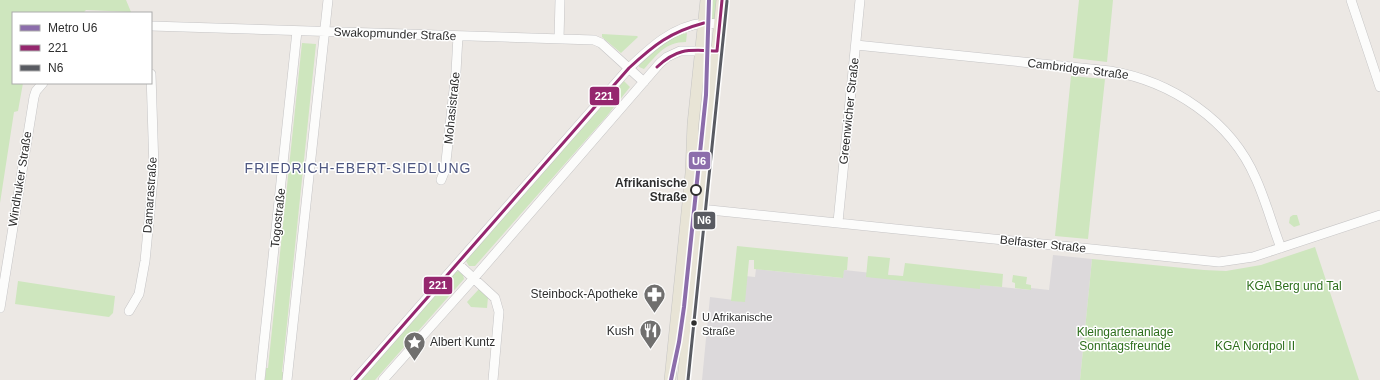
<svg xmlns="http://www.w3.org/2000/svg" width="1380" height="380" font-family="Arial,sans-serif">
	<rect width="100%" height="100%" fill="#ece8e4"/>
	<!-- industrial -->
	<path fill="#dcd9db" d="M1053,255l39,4 -12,121h-378l8,-83 32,4 3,-25 10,1 1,-8 86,9 2,-8 186,20 1,-2 18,2z"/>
	<!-- green -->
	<path fill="#cee6be" d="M0,0h126l5,12 -45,-2 -3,3h-70v70h10l-5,28 -4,1 -14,91z
		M713,0h5l-3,19 -3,1z
		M1079,0h34l-6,62 -34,-4z
		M687,33l-1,9c-21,0 -29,13 -42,27l-5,-2v-3c13,-12 29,-28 48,-31z
		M602,34l35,2 1,1 -17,16 -19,-16z
		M302,43l14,1 -34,328h2l-1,8h-18l1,-12h2z
		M706,72h2l-14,141h-2z
		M1071,76l34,3 -17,160 -33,-3z
		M623,80l7,7 -24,30 -131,149h-6l-3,-5 1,-3z
		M1293,215h4l3,10 -6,2 -5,-4 1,-6z
		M737,246l111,11 -1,13h-3l-1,8 -89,-9v-9h-5l-4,42 -14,-1z
		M1315,247l44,133h-279l12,-121 112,11 22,1 35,-6z
		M868,256l22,2 -2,17 15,1 2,-13 98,11 -1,13 -22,-2v4l-114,-12z
		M459,271l4,4 1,4 -89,101h-15l95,-108z
		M1013,275l14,2 -1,7 5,1v5l-16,-2v-5l-3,-1z
		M18,281l97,15 -2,17 -4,4 -94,-13z
		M479,289l9,8 -1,11 -16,-1 -4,-5z"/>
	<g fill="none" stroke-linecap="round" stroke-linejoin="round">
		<defs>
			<path id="minor" d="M1351,0l29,87
				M151,26l443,14 7,3 43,39
				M559,39l1,-39
				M856,45l254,26c61,10 121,49 146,108 10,22 16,46 25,69
				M441,180l4,-10 11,-98 2,-36
				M700,209l519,53 34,-5 127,-42
				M838,222l22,-222
				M458,264l37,34 4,14 -6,68
				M0,308l34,-211 2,-6 7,-8
				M129,311l10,-17 6,-33 9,-92 -3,-95
				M260,380l37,-349
				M287,380l41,-380
				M355,380l274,-312c21,-20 44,-42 75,-45 5,0 11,1 16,1
				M383,380l91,-102 186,-215 7,-6 13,-6h37"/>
			<path id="major" d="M670,380l21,-207 2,-49 13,-124
				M683,380l39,-380"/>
		</defs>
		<!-- minor casing -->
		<use href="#minor" stroke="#c5c4c5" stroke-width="10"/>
		<!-- major casing -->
		<use href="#major" stroke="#c6c5c4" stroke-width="12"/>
		<!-- minor -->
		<use href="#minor" stroke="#fcfcfb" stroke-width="9"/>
		<!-- major -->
		<use href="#major" stroke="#e8e4d6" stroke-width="11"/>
		<defs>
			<path id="bus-1" d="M717,51l5,-51
				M657,67c21,-20 33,-17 60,-16
				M355,380l274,-312c25,-23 41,-36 75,-45"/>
			<path id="bus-2" d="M688,380l39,-379"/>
		</defs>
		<!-- bus-1 casing -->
		<use href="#bus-1" stroke="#fff" stroke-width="6"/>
		<!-- bus-2 casing -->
		<use href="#bus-2" stroke="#fff" stroke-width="6"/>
		<!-- bus-1 -->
		<use href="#bus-1" stroke="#95276e" stroke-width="3"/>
		<!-- bus-2 -->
		<use href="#bus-2" stroke="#595b62" stroke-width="3"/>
		<defs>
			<path id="metro-1" d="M671,380l8,-38 5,-35 22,-212 3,-95"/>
		</defs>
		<!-- metro-1 casing -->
		<use href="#metro-1" stroke="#fff" stroke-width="7"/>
		<!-- metro-1 -->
		<use href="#metro-1" stroke="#8c6dab" stroke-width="4"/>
	</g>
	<!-- icons -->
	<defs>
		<symbol id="pharmacy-pin" viewBox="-11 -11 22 30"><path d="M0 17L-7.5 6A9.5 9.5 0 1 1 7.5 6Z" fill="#706f6e" stroke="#fff"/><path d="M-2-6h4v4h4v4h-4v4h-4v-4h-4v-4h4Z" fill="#fff"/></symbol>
		<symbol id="restaurant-pin" viewBox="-11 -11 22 30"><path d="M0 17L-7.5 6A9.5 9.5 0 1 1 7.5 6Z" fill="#706f6e" stroke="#fff"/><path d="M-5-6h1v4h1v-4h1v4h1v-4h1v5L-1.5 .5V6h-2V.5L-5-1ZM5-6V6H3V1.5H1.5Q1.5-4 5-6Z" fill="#fff"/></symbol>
		<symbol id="sight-pin" viewBox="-11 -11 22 30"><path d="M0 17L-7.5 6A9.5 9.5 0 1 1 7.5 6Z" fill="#706f6e" stroke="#fff"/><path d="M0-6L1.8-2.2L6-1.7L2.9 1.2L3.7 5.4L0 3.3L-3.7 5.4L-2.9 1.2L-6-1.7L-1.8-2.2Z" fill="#fff"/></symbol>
	</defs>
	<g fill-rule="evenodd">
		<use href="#pharmacy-pin" x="642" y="282" width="25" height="34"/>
		<use href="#restaurant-pin" x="638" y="318" width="25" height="34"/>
		<use href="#sight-pin" x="402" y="330" width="25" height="34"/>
	</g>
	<!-- markers -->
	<circle fill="#fff" stroke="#2e2e2e" stroke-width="2" cx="696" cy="190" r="5"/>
	<circle fill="#2e2e2e" stroke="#fff" stroke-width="1.5" cx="694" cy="323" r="3.5"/>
	<g text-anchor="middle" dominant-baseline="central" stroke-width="3" stroke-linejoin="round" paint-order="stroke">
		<!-- bus labels -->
		<g font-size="11" fill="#2e2e2e" stroke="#fff" text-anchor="start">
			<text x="702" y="317">U Afrikanische<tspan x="702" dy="14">Straße</tspan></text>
		</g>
		<!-- street labels -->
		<g font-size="12" fill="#2e2e2e" stroke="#fff">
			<text transform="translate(395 34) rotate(2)">Swakopmunder Straße</text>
			<text transform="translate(1078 69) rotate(7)">Cambridger Straße</text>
			<text transform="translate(452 108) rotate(-84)">Mohasistraße</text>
			<text transform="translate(849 111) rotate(-84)">Greenwicher Straße</text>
			<text transform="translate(20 179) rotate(-81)">Windhuker Straße</text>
			<text transform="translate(150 195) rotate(-86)">Damarastraße</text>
			<text transform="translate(278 218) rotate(-84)">Togostraße</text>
			<text transform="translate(1043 244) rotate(6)">Belfaster Straße</text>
		</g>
		<!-- stop labels -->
		<g font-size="12" font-weight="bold" fill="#2e2e2e" stroke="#fff" text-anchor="end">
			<text x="687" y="183">Afrikanische<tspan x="687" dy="14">Straße</tspan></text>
		</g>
		<!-- park labels -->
		<g font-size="12" fill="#2c6e1b" stroke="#fff">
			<text x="1294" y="286">KGA Berg und Tal</text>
			<text x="1125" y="332">Kleingartenanlage<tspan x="1125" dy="14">Sonntagsfreunde</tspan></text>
			<text x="1255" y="346">KGA Nordpol II</text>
		</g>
		<!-- poi labels -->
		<g font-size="12" fill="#2e2e2e" stroke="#fff" text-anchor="end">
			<text x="638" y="294">Steinbock-Apotheke</text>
			<text x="634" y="331">Kush</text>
			<text x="430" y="342" text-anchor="start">Albert Kuntz</text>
		</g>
		<!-- quarter labels -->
		<g font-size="14" letter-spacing="1" fill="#4d5680" stroke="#fff">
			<text x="358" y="168">FRIEDRICH-EBERT-SIEDLUNG</text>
		</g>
	</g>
	<g stroke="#fff" stroke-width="1.5">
		<rect x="589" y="86" width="31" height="20" rx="4" fill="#95276e"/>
		<rect x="688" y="151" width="23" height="19" rx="4" fill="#8c6dab"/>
		<rect x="693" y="211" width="23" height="19" rx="4" fill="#595b62"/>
		<rect x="423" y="276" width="30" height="19" rx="4" fill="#95276e"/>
	</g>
	<g font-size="11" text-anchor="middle" font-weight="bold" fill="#fff">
		<text x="604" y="100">221</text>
		<text x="699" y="165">U6</text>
		<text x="704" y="224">N6</text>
		<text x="438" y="289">221</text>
	</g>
	<!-- legend -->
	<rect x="12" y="12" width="140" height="72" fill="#ffffff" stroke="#ababab"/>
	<rect x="20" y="25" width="20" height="6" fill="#8c6dab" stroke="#ababab"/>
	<text x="48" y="32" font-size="12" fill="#2e2e2e">Metro U6</text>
	<rect x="20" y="45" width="20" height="6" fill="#95276e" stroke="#ababab"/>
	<text x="48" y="52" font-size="12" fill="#2e2e2e">221</text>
	<rect x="20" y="65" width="20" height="6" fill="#595b62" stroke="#ababab"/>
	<text x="48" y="72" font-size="12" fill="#2e2e2e">N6</text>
</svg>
